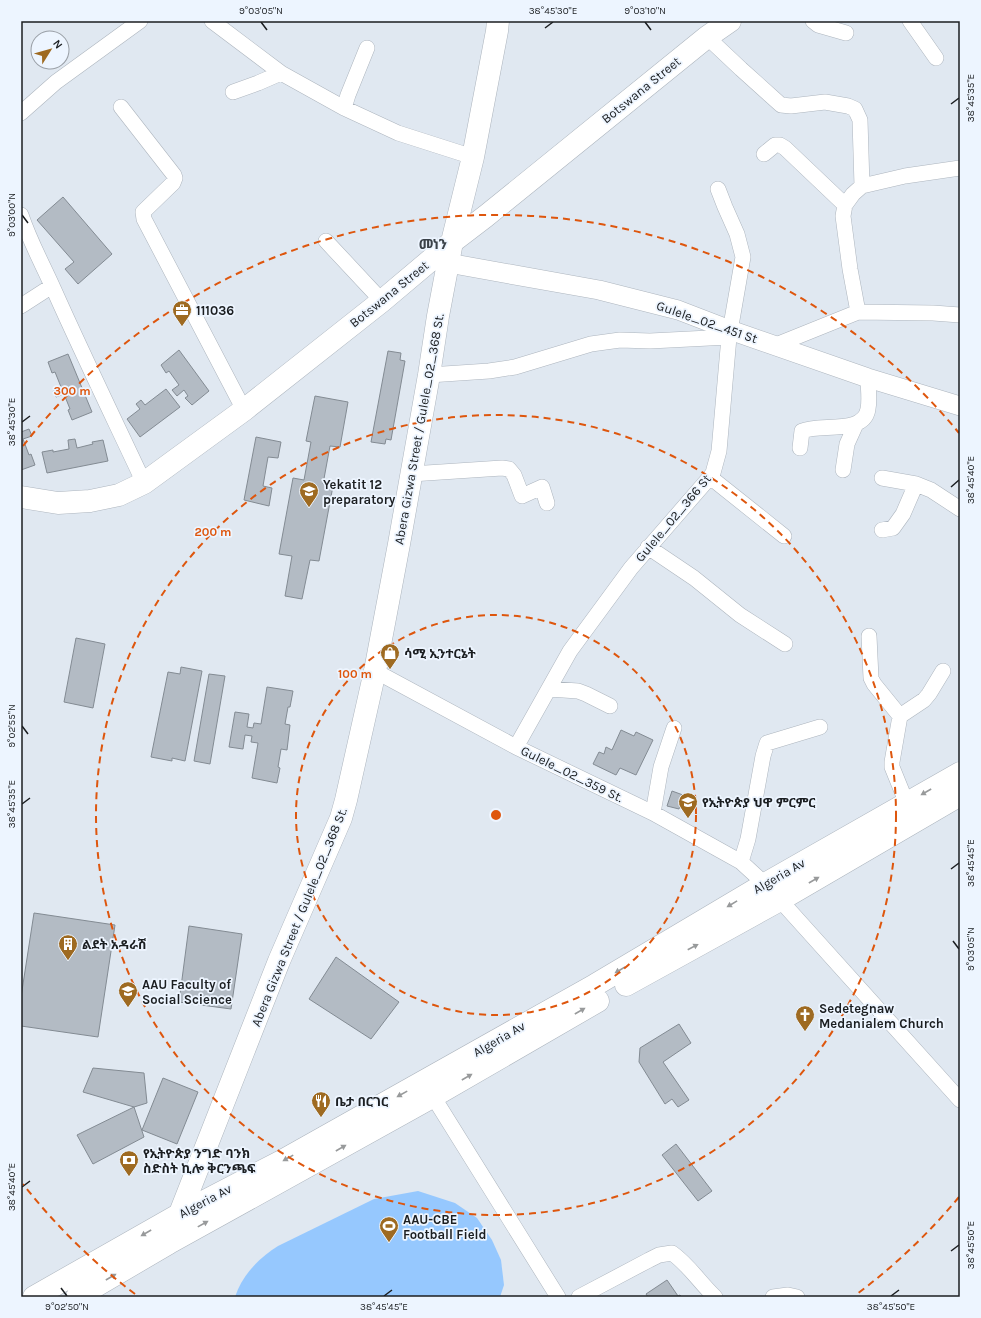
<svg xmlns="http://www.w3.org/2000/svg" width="981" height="1318" font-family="Karla,'Noto Sans Ethiopic',sans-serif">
	<rect width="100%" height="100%" fill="#e0e8f1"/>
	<!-- green -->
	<path fill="#96c8fe" d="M418,1191l37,12 22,15 15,22 9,20 3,25 -4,12h-265c7,-22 24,-39 43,-51l96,-47z"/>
	<!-- building -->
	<path fill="#b3bbc4" stroke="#838b93" d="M63,197l49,57 -34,30 -13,-15 9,-7 -37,-42z
		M179,350l30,41 -17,14 -7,-7 3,-2 -4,-6 -7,6 -5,-6 7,-5 -10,-14 -3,2 -5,-8z
		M388,351l13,2 -1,7 5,1 -14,79 -5,-1 -1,5 -14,-2z
		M68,354l24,58 -20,8 -4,-10 2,-1 -6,-15 -8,3 -3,-6 8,-4 -6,-15 -3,1 -4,-11z
		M166,389l14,18 -40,30 -13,-18 13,-10 -4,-5 5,-4 4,5z
		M315,396l33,6 -8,45 -10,-1 -7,38 10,2 -14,75 -9,-1 -8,39 -17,-3 7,-40 -13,-2 14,-76 11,2 7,-38 -5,-1z
		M29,429l3,7 -9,3 6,16 2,-1 4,11 -14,5v-38z
		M256,437l25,5 -3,16 -10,-1 -5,29 9,2 -3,18 -25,-6z
		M75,439l2,9 16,-4 -1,-2 11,-2 5,21 -61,12 -5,-21 11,-2v2l16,-3 -1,-9z
		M76,638l29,6 -12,64 -29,-6z
		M181,667l21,4 -17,90 -13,-3v3l-21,-4 17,-85 12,2z
		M209,674l16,2 -15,88 -16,-3z
		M267,687l26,4 -3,16h-2l-3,17 5,1 -3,25 -6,-1 -3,18 2,1 -3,15 -25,-5 6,-35 -7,-1 1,-6 -7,-1 -2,14 -14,-2 6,-35 14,2 -2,13 6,1 1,-5 7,1z
		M621,730l13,6 2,-4 17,8 -17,35 -16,-7 -4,7 -23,-11 6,-12 5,2 2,-7 6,3z
		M672,791l11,4 -4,14 -12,-3z
		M34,913l81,12 -17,112 -77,-11v-29z
		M189,926l53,8 -11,75 -52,-7z
		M336,957l63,45 -28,37 -62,-40z
		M679,1024l12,19 -28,19 26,38 -11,7 -6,-8 -7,5 -26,-42 1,-14z
		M93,1068l51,5 3,30 -13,4 -51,-15z
		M163,1078l35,14 -21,52 -35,-14z
		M134,1107l10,30 -51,27 -16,-29z
		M676,1144l36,47 -14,10 -36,-46z
		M667,1280l11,16 2,-1 2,2h-34l-2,-3z"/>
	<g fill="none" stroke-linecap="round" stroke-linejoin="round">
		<defs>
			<path id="minor" d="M212,21l69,52 63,35 54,25 75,24
				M813,21l5,4 28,8
				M910,21l26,37
				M707,37l34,32 40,36 10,1 34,-4 23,4 7,3 5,11 2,66
				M233,92l25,-9 23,-10
				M121,107l53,68 1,3 -2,5 -30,29 1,7 100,191
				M344,108l4,-13 19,-47
				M21,113l35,-31 84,-61
				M764,154l11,-9h5l5,3 60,57
				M21,215c9,27 22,50 33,75 29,65 60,129 90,193
				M326,241l56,60
				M21,306l31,-20
				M858,312l-8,-43 -7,-53 2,-11 8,-11 9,-8 43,-10 55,-8
				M776,345l82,-33 75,1 27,2
				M429,375l60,-4 26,-4 76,-23 29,-4 30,1 79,-4
				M800,448l2,-17c18,-8 62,4 66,-22 2,-10 0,-21 0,-31
				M843,470l4,-26 9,-20
				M411,474l91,-6 7,1 5,6 8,21 20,-9 5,16
				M710,477l74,59
				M882,478l34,6 15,6 29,19
				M882,530l11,-2 10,-14 13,-30
				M648,547l46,31 46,37 45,29
				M869,636l2,42 3,6 26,32
				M375,671l141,76 137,66 88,49 24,22 15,16 180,200
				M549,689l29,2 8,3 24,12
				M516,747l54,-96 61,-83 79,-91 3,-4 6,-22 10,-114 14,-80 -6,-23 -12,-27 -7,-18
				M907,804l-15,-37v-5l8,-46 24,-16 5,-6 14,-23
				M653,813l8,-46 13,-39
				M741,862l7,-23 15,-83 4,-13 53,-16
				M429,1090l129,207
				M579,1297l70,-37 10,-5 13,-2c17,12 28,30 43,44
				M773,1297l15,-2 9,2"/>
			<path id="tertiary" d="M448,263l151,27 79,20 52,20 138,48 92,28"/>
			<path id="secondary" d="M21,497l37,6 32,-2 29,-6 25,-12 100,-73 138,-109 70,-59 34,-26 221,-179 23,-16
				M175,1226l104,-265 62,-143 5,-18 29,-129 24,-127 30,-169 9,-59 14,-74 21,-85 24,-126 1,-10"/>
			<path id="primary" d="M626,985l154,-85 180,-105
				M34,1297l146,-83 100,-52 315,-177 170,-101 195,-111
				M77,1297l92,-54 265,-147 164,-95"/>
		</defs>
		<!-- minor casing -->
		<use href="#minor" stroke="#adb5be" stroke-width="16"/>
		<!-- tertiary casing -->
		<use href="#tertiary" stroke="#adb5be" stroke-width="20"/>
		<!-- secondary casing -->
		<use href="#secondary" stroke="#adb5be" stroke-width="23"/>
		<!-- primary casing -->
		<use href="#primary" stroke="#adb5be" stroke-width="23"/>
		<!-- minor -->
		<use href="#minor" stroke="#fff" stroke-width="15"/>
		<!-- tertiary -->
		<use href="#tertiary" stroke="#fff" stroke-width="19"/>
		<!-- secondary -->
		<use href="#secondary" stroke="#fff" stroke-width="22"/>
		<!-- primary -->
		<use href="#primary" stroke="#fff" stroke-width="22"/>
	</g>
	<!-- one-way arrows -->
	<defs><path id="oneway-solid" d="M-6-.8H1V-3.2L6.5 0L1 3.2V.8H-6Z"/></defs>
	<g fill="#989a9b">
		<use href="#oneway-solid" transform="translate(926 792) rotate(150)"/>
		<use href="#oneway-solid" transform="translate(814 880) rotate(-30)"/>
		<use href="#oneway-solid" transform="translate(732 904) rotate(149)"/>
		<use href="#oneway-solid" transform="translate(693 947) rotate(-28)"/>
		<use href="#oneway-solid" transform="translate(620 970) rotate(149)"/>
		<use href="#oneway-solid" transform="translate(580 1011) rotate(-30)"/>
		<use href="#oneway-solid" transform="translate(467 1077) rotate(-30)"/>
		<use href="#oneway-solid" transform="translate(402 1094) rotate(151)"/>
		<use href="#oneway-solid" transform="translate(341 1148) rotate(-30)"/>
		<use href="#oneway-solid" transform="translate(288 1158) rotate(151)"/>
		<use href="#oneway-solid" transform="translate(203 1224) rotate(-29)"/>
		<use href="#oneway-solid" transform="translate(146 1233) rotate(150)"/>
		<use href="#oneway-solid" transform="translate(111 1277) rotate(-30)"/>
	</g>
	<!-- ticks -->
	<path fill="none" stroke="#1b1e21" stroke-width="1.5" d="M261,22l6,8M645,22l6,8M545,28l8,-6M951,104l8,-6M22,215l6,8M22,422l8,-6M951,487l8,-7M22,726l6,8M22,804l8,-6M951,869l8,-6M953,941l6,8M22,1187l8,-6M951,1251l8,-6M61,1288l6,8M384,1296l8,-6M891,1296l8,-6"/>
	<!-- distance rings -->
	<g fill="none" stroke="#de560d" stroke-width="2" stroke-dasharray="7 5">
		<circle cx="496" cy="815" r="200"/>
		<circle cx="496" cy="815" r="400"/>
		<path d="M959 1197A600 600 0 0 1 857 1294M135 1294A600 600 0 0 1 23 1184M23 446A600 600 0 0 1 959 433"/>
	</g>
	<!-- icons -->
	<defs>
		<symbol id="office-pin" viewBox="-11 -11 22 30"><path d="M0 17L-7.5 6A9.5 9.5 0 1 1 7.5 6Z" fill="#9e6a21" stroke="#edf5ff"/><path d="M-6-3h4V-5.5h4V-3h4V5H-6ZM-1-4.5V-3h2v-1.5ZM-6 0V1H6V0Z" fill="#fff"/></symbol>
		<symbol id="school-pin" viewBox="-11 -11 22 30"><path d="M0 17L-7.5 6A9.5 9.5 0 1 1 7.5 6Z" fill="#9e6a21" stroke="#edf5ff"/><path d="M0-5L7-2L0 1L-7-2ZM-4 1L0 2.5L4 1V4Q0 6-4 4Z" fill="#fff"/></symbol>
		<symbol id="shop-pin" viewBox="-11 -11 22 30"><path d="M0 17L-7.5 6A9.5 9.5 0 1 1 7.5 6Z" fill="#9e6a21" stroke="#edf5ff"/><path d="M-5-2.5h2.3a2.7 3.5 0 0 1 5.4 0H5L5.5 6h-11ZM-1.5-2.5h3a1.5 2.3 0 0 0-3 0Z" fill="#fff"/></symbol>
		<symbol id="building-pin" viewBox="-11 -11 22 30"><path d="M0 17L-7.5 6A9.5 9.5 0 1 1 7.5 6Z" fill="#9e6a21" stroke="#edf5ff"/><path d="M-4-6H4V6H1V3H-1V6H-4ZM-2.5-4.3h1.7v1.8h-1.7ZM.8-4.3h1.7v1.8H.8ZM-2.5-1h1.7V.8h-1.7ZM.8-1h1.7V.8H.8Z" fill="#fff"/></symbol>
		<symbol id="university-pin" viewBox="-11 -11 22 30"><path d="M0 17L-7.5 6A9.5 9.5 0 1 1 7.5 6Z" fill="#9e6a21" stroke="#edf5ff"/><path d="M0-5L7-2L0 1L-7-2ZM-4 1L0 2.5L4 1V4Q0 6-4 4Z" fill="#fff"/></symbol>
		<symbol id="church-pin" viewBox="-11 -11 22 30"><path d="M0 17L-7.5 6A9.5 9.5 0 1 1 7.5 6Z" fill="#9e6a21" stroke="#edf5ff"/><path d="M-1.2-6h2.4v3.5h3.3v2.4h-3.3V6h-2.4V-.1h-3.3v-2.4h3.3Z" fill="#fff"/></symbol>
		<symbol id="restaurant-pin" viewBox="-11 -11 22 30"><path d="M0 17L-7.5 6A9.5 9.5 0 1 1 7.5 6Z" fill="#9e6a21" stroke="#edf5ff"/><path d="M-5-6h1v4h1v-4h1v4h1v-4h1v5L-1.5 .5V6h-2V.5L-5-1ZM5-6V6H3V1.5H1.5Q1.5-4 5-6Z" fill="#fff"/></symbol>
		<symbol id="bank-pin" viewBox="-11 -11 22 30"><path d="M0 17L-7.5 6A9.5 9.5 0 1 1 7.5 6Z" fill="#9e6a21" stroke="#edf5ff"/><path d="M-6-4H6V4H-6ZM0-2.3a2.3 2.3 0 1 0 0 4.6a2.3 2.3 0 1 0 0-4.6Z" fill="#fff"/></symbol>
		<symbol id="stadium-pin" viewBox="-11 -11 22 30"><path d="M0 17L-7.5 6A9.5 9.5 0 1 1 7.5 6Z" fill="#9e6a21" stroke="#edf5ff"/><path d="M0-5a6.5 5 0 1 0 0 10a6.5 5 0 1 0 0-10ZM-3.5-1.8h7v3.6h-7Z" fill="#fff"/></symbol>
	</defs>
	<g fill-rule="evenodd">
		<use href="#office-pin" x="171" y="299" width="22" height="30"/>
		<use href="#school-pin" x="298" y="480" width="22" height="30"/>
		<use href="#shop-pin" x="379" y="642" width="22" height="30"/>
		<use href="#school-pin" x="677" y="791" width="22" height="30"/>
		<use href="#building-pin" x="57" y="933" width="22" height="30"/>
		<use href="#university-pin" x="117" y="980" width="22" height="30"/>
		<use href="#church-pin" x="794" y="1004" width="22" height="30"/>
		<use href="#restaurant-pin" x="310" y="1090" width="22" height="30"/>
		<use href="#bank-pin" x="118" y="1149" width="22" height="30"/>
		<use href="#stadium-pin" x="378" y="1215" width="22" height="30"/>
	</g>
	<g text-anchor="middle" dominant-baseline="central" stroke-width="3.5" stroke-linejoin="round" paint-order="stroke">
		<!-- street labels -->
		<g font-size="13" fill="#1b1e21" stroke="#edf5ff">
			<text transform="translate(641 90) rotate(-39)">Botswana Street</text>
			<text transform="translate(389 294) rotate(-39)">Botswana Street</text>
			<text transform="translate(707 322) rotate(19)">Gulele_02_451 St</text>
			<text transform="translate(419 429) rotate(-80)">Abera Gizwa Street / Gulele_02_368 St.</text>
			<text transform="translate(673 518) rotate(-50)">Gulele_02_366 St</text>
			<text transform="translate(572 774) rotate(26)">Gulele_02_359 St.</text>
			<text transform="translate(779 876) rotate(-30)">Algeria Av</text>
			<text transform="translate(299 917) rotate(-68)">Abera Gizwa Street / Gulele_02_368 St.</text>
			<text transform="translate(499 1039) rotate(-30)">Algeria Av</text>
			<text transform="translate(205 1201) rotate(-28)">Algeria Av</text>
		</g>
		<!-- poi labels -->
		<g font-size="13" font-weight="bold" fill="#1b1e21" stroke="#edf5ff" text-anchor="start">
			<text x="196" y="310">111036</text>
			<text x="323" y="484">Yekatit 12<tspan x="323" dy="15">preparatory</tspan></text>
			<text x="404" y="653">ሳሚ ኢንተርኔት</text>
			<text x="702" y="802">የኢትዮጵያ ህዋ ምርምር</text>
			<text x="82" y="944">ልደት አዳራሽ</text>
			<text x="142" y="984">AAU Faculty of<tspan x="142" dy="15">Social Science</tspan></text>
			<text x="819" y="1008">Sedetegnaw<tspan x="819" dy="15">Medanialem Church</tspan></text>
			<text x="335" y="1101">ቤታ በርገር</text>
			<text x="143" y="1153">የኢትዮጵያ ንግድ ባንክ<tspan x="143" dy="15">ስድስት ኪሎ ቅርንጫፍ</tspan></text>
			<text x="403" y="1219">AAU-CBE<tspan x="403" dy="15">Football Field</tspan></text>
		</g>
		<!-- neighbourhood labels -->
		<g font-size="14" font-weight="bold" fill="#3a4148" stroke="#edf5ff">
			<text x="433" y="244">መነን</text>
		</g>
	</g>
	<circle cx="496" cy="815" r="6" fill="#de560d" stroke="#edf5ff" stroke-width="2"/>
	<g font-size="12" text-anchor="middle" font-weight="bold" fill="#de560d" stroke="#edf5ff" stroke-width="3.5" stroke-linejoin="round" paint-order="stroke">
		<text x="72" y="395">300 m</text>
		<text x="213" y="536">200 m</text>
		<text x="355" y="678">100 m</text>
	</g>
	<!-- border -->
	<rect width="981" height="1318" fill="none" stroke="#edf5ff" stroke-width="44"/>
	<!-- north arrow -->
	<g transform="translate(50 50) rotate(53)"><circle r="19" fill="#edf5ff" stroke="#999fa6"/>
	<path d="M0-3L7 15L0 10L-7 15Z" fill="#9e6a21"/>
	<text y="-6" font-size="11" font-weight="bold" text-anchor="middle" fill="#1b1e21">N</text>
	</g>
	<rect x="22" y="22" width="937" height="1274" fill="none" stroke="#1b1e21" stroke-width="1.5"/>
	<g font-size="10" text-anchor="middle" fill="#1b1e21">
		<text x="261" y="14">9°03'05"N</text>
		<text x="553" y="14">38°45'30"E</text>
		<text x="645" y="14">9°03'10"N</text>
		<text transform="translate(970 98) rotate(-90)" y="4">38°45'35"E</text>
		<text transform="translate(11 215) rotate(-90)" y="4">9°03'00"N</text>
		<text transform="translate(11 422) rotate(-90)" y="4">38°45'30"E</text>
		<text transform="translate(970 480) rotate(-90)" y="4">38°45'40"E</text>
		<text transform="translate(11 726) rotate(-90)" y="4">9°02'55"N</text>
		<text transform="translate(11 804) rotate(-90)" y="4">38°45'35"E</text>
		<text transform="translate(970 863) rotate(-90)" y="4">38°45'45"E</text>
		<text transform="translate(970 949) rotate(-90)" y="4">9°03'05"N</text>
		<text transform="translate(11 1187) rotate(-90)" y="4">38°45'40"E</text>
		<text transform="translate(970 1245) rotate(-90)" y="4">38°45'50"E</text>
		<text x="67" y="1310">9°02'50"N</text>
		<text x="384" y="1310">38°45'45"E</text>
		<text x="891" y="1310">38°45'50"E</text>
	</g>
</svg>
